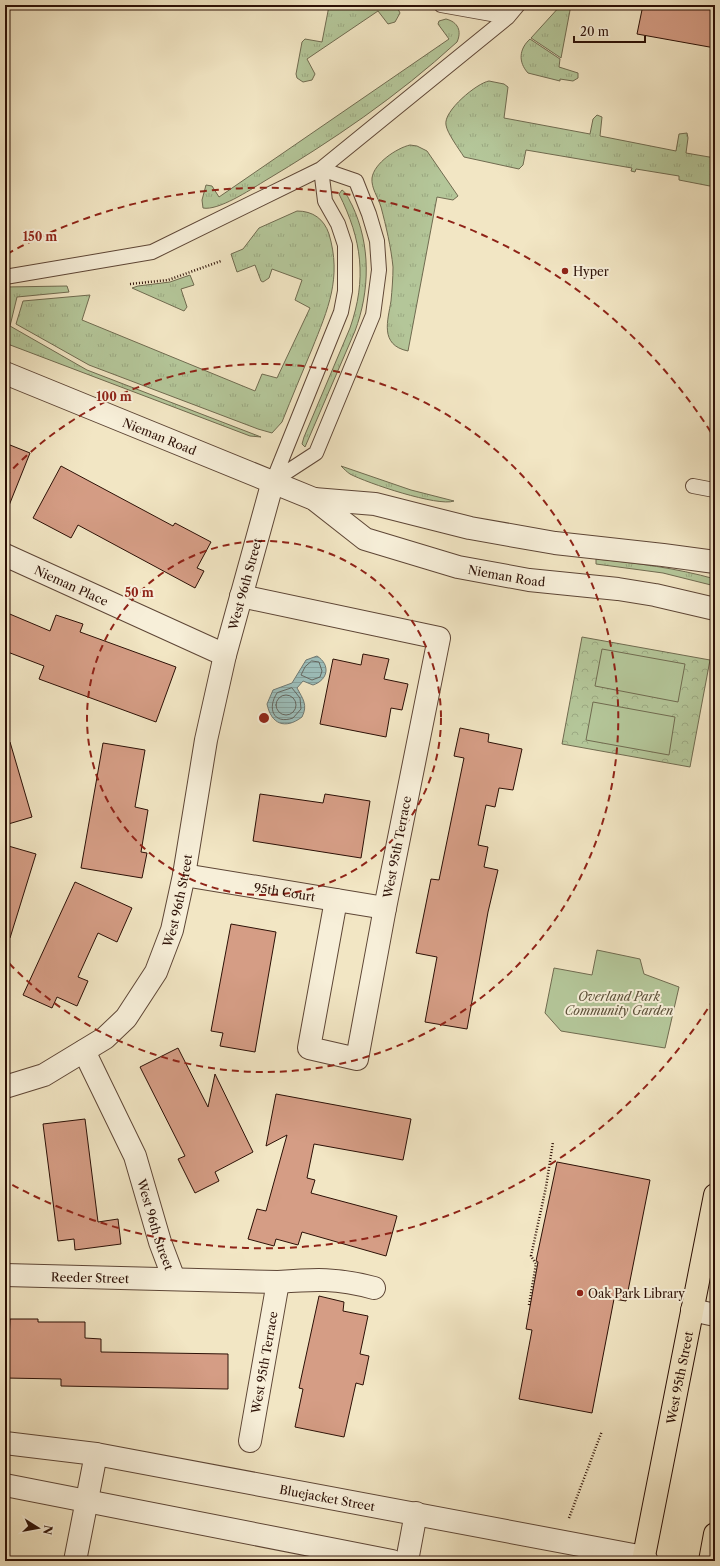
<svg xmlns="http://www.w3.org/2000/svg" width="720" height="1566" font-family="'Libre Caslon Text',serif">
	<defs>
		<pattern id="grass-tufts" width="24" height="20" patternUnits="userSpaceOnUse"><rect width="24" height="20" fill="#b4c699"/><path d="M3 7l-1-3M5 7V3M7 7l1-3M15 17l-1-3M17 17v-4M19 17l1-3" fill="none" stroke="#9ba982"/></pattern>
		<pattern id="park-crowns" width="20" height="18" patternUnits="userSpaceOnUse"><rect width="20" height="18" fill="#b4c699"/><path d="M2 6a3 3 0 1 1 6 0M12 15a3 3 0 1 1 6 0" fill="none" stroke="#9ba982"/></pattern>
		<pattern id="water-rules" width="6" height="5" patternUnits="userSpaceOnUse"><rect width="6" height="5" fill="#9cbeba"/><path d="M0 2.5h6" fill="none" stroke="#87a29e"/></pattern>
	</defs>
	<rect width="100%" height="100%" fill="#f2e6c4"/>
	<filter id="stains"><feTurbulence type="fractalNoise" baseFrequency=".005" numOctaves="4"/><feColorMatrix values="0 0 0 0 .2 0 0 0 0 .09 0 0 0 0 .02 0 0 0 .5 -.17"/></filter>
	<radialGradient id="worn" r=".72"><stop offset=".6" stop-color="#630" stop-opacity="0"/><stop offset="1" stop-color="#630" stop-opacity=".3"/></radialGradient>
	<!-- grass -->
	<path fill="url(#grass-tufts)" stroke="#706b50" d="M326,5h65l7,4 2,4 -5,9 -7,2 -10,-13 -71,48 8,15 -3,6 -9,2 -6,-4 -1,-4 6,-32 3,-3 17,3 7,-36z
		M561,5h10l-10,53 -30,-20z
		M446,19c12,3 16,12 11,23 -59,54 -125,99 -194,140 -13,8 -45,29 -60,26l-1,-8 4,-15 6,1 7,11 230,-158 -11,-15 1,-3z
		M530,39l30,20 -1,8 19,6v5l-5,3 -13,-2v2l-32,-8c-10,-11 -9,-24 2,-34z
		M489,81l15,3 4,3 -4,31 86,16 3,-15 4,-4 5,2 -2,19 76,15 3,-17 8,-1 1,5 -2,15 29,5v29l-36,-7v-4l-43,-7 -1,3 -4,-1 1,-3 -106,-18 -3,15 -4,4 -55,-12c-5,-8 -17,-24 -18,-32 -3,-14 31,-42 43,-44z
		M410,145l7,1 10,5 31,45 -5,4 -16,-3 -29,154c-29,-6 -20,-31 -17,-50 1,-11 2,-23 2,-34 -2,-20 -7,-41 -12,-60 -3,-10 -10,-19 -9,-29 2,-15 25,-30 38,-33z
		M342,190c5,3 7,10 10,15 19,40 18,86 3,126l-50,116 -3,-3 2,-7 46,-109c17,-49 12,-88 -11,-134z
		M297,211c16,0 27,8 32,23 13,44 -1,75 -17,115 -10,24 -20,48 -30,73l-10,11 -14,-4 -169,-64 -73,-41 7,-23 67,-6 -8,25 173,71 7,-17 15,4 33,-70 -15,-8 7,-20 -30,-11 -3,9 -6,4 -2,-1 -6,-16 -18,7 -6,-18 12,-5 16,-21z
		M190,275l4,10 -13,4 6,18 -3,4 -52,-23 6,-2 32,-4z
		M67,286l2,6 -52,5 -7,29 77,44 174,67 -11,-1 -245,-93v-56z
		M341,466l70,24 43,11c-16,6 -87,-18 -104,-27 -3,-2 -6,-5 -9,-8z
		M596,559c41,4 80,9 119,20v7l-52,-13 -67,-9z"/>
	<!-- park -->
	<path fill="url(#park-crowns)" stroke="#706b50" d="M582,637l128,23 -20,107 -128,-23z"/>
	<!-- garden -->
	<path fill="#b4c699" stroke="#706b50" d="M602,649l83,15 -7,38 -83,-16z
		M593,702l82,15 -6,38 -83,-15z
		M597,950l43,9 4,15 35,13 -14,61 -104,-17 -16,-18 9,-45 38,7z"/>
	<!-- water -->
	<path fill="url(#water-rules)" stroke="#6f7872" d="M317,656c14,9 11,24 -4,29l-10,-4 -6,7c6,11 11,17 5,29 -17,13 -31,7 -35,-13l6,-14 19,-7 14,-23z"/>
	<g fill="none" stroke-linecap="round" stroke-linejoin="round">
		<!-- shore -->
		<path stroke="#646760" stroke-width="1" d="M312,661l7,1 3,9 -2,6 -8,3 -11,-5 4,-8z
			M292,688l8,10 1,11 -8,9c-20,7 -26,-10 -16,-25z
			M276 705a10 10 0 1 1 20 0a10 10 0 1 1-20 0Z"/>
	</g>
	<!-- building -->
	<path fill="#d59d85" stroke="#2c1006" d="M643,5h72v43l-78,-14z
		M5,443l25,10 -24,60h-1z
		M61,466l112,60 2,-3 36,19 -14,26 7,3 -9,17 -117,-63 -7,13 -38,-20z
		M5,612l45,19 6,-16 27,9 -3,8 96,35 -20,55 -117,-43 5,-13 -39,-15z
		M363,654l26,5 -5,20 24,5 -6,26 -11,-2 -5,29 -66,-13 13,-65 28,6z
		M460,728l29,6 -1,8 34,7 -9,41 -14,-2 -4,19 -9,-2 -8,40 10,2 -4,20 14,3 -10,42 -21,117 -42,-7 12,-65 -21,-4 15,-74 8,1 25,-122 -10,-2z
		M10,742l22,75 -27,8v-82z
		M103,743l42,7 -10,57 13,3 -7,42 6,1 -5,25 -61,-10z
		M260,794l63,9 2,-9 45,7 -9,57 -108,-17z
		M5,845l31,9 -26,84h-5z
		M75,882l57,26 -15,34 -19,-9 -20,44 10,4 -11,25 -20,-9 -5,11 -29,-13z
		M231,924l45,8 -21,120 -35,-6 3,-13 -12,-2z
		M178,1048l30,59 7,-33 38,78 -38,20 4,9 -24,12 -17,-34 7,-3 -45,-89z
		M276,1094l135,25 -8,41 -89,-16 -7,34 8,2 -4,13 86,23 -11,40 -84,-24 -4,13 -22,-6 -2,7 -26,-7 9,-30 9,2 21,-76 -21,11z
		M85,1119l13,103 20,-3 3,25 -46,6 -1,-11 -16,2 -15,-117z
		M557,1162l93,18 -24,121 -12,-2 -22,114 -73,-14 13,-69 -6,-1 12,-67 -2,-1z
		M319,1296l25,6 -1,9 25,5 -8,38 9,2 -6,29 -7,-2 -12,54 -49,-10 8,-38 -4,-1z
		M10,1319h28v3h47v16l16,1v13l127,2v35l-167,-3v-7l-56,-1v-37h4z"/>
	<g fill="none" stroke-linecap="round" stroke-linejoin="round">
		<defs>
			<path id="service" d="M441,5l67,12
				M5,277l147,-25 169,-83 187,-152 10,-12
				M273,481l43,-28 57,-138 6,-45 -2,-29 -8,-27 -13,-33 -35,-12
				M273,481l68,-169 4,-21v-46l-7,-21 -13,-23 -4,-32
				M693,486l21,4"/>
			<g id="minor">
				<path id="s1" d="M5,373l309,126 51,40 93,28 71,13 89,9 37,6 60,14"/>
				<path d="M314,499l61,5 95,24 85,15 108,12 52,7"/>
				<path id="s2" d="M5,555l220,100"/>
				<path d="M241,596l198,42 -54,270 -28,151 -48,-11 27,-148"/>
				<path id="s3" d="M184,875l201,33"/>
				<path id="s4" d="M84,1051l51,105 25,86 14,37"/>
				<path id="s5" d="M5,1087l39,-12 61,-37 21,-20 30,-46 16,-42 12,-55 22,-135 19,-85 48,-174"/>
				<path id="s6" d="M5,1275l273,7c38,-3 58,-4 96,6"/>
				<path d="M692,1310l23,5"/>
				<path id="s7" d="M250,1441l28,-159"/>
				<path d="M75,1561l21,-107"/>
				<path d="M407,1561l9,-48"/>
			</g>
			<g id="tertiary">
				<path id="s8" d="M5,1443l91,11 548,103 3,4"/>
				<path d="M5,1485l387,76"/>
			</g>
			<g id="primary">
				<path id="s9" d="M643,1561l72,-366"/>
				<path d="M710,1561l5,-27"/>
			</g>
		</defs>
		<!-- service casing -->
		<use href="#service" stroke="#5e4636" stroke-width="16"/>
		<!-- minor casing -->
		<use href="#minor" stroke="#5e4636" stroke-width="24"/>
		<!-- tertiary casing -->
		<use href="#tertiary" stroke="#5e4636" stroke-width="24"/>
		<!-- primary casing -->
		<use href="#primary" stroke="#2c1006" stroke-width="24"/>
		<!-- path -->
		<path stroke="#2c1006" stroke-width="2.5" stroke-dasharray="1 2" stroke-linecap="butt" d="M130,284l38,-4 53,-19
			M529,1305l7,-41 -5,-8 15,-69 7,-45
			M569,1518l33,-87"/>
		<!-- service -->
		<use href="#service" stroke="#f7efd9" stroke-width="14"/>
		<!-- minor -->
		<use href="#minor" stroke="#f7efd9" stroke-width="22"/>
		<!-- tertiary -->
		<use href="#tertiary" stroke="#f7efd9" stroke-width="22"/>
		<!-- primary -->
		<use href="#primary" stroke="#f2e6c4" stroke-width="22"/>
	</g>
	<!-- distance rings -->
	<g fill="none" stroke="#8f2418" stroke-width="2" stroke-dasharray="7 5">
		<circle cx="264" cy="718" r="177"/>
		<path d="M5 477A354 354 0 1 1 5 959"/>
		<path d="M714 999A531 531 0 0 1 7 1182M7 254A531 531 0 0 1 714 437"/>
	</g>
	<!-- markers -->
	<g fill="#8f2418" stroke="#f7efd9" stroke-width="1.5">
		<circle cx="565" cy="271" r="4"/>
		<circle cx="580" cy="1293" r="4"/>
	</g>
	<g text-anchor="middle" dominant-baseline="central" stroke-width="4" stroke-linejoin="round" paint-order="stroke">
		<!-- poi labels -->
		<g font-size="12" fill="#2c1006" stroke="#f7efd9" text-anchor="start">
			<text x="573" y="271">Hyper</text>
			<text x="588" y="1293">Oak Park Library</text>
		</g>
		<!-- street labels -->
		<g font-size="12" fill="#2c1006" stroke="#f7efd9">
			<text stroke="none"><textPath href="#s1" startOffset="167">Nieman Road</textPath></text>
			<text stroke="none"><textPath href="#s1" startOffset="545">Nieman Road</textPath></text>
			<text stroke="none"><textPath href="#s5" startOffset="595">West 96th Street</textPath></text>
			<text stroke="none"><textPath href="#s2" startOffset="73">Nieman Place</textPath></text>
			<text transform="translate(397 847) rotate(-79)">West 95th Terrace</text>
			<text stroke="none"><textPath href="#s3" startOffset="102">95th Court</textPath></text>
			<text stroke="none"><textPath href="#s5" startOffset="271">West 96th Street</textPath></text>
			<text stroke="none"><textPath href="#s4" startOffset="188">West 96th Street</textPath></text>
			<text stroke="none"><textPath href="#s6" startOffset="85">Reeder Street</textPath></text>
			<text stroke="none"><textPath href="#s7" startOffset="80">West 95th Terrace</textPath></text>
			<text stroke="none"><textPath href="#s9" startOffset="187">West 95th Street</textPath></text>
			<text stroke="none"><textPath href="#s8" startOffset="327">Bluejacket Street</textPath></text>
		</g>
		<!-- park labels -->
		<g font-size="12" font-style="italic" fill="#5c5039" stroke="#f7efd9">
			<text x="619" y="996">Overland Park<tspan x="619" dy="14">Community Garden</tspan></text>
		</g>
	</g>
	<circle cx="264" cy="718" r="6" fill="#8f2418" stroke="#f7efd9" stroke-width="2"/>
	<g font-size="12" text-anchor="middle" font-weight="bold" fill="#8f2418" stroke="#f7efd9" stroke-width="4" stroke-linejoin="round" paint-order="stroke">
		<text x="40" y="241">150 m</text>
		<text x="114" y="401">100 m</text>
		<text x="139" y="597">50 m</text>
	</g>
	<!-- margin -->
	<rect width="720" height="1566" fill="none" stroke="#f2e6c4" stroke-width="20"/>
	<rect x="6" y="6" width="708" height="1554" fill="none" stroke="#2c1006" stroke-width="2"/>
	<rect x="10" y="10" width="700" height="1546" fill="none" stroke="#2c1006"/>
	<!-- north arrow -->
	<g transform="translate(38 1528) rotate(101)" stroke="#f7efd9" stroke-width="3" paint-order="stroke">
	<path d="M0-3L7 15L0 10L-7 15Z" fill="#2c1006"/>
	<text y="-6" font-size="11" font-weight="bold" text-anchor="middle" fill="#2c1006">N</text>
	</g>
	<!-- scale -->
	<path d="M574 36v6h71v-6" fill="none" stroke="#2c1006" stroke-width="2"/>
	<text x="580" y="36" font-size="12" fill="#2c1006" stroke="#f7efd9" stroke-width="3" paint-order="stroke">20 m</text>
	<rect width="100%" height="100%" filter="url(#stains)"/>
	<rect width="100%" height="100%" fill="url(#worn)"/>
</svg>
